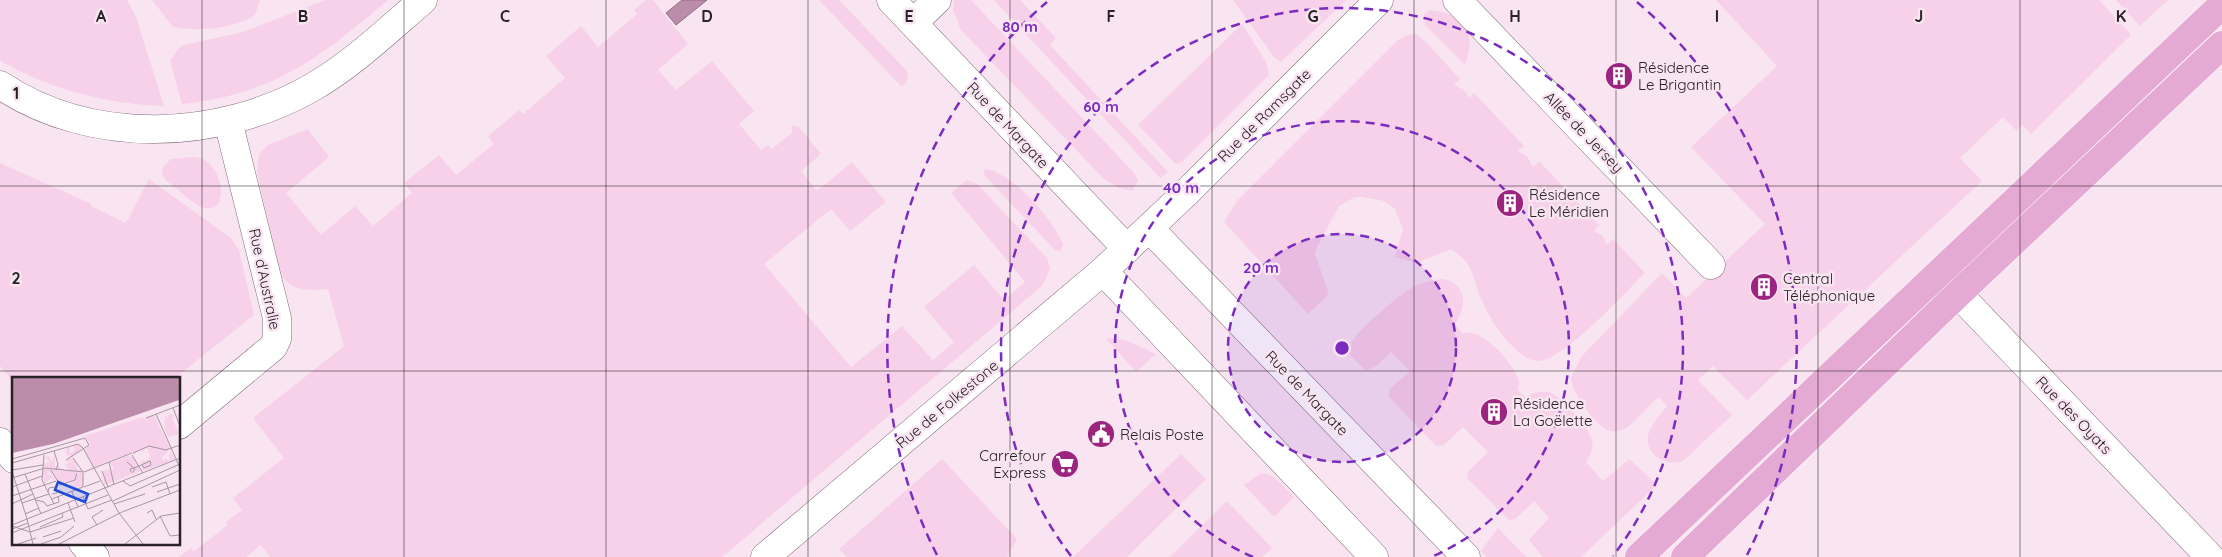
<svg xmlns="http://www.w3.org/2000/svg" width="2222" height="557" font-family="Quicksand,sans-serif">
	<rect width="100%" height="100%" fill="#f9e5f2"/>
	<!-- green -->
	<path fill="#f7d0e9" d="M0,0h127l9,17 28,89c-59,-2 -110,-16 -162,-44l-2,-2z
		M152,0h108l-5,15c-22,14 -57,17 -82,12z
		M325,0h63c-67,57 -115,95 -206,104l-12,-43 9,-13 5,-3 59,-13z
		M646,0h7l35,44 -30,26 18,20 36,-29 42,50 -15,13 22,26 7,-5 4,4 20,-16v-8l7,2 22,27 -20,17 16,20 35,-29 34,40 -36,29 -19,-22 -67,55 87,103 51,-41 31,34 21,-18 -30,-35 50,-42 30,35 21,-18 -74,-89 16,-13 10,4 70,74 3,10 -7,17 -321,272h-452l-9,-12 -15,12h-67l12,-9 3,3 34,-26 -2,-3 16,-12 -9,-12 51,-40 -31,-40 91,-72 -16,-57c-21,2 -39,3 -49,-19l-22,-98 2,-18 9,-9 40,-16 21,28 -43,36 35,42 34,-29 18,20 39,-33 -8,-10 35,-28 17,20 38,-31 -6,-8 31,-26 4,4 42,-36 -19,-22 35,-30 17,21 39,-33 -3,-4z
		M819,0h20l67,70 2,8 -3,6 -4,2z
		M954,0h17l163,173 4,8 -6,10 -13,-3 -15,-9 -143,-149 -8,-20z
		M994,0h26l36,38 -6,7 118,127 -8,6z
		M1233,0h113l-65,62 -7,-5z
		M1716,0h383l32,35 -100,99 -9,-9 -6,5 -13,-13 -43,41 22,23 -235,219 -34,-34 -15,14 34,35 -49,46c-19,7 -41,-9 -34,-29 4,-9 11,-18 18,-26l-8,-9c-26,22 -40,56 -70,16 -8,-11 -16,-21 -18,-35l11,-22 80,-83 24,25 79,-74 -74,-77 86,-81z
		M2116,0h52l-28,26z
		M1430,10c36,4 47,22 35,55l-40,-40 -1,-11z
		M1242,24l24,38 3,13 -87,87 -6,2 -38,-39z
		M1416,34l10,8 34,37 -6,6 9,4 6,9 5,-5 50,53 -6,5 9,5 6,11 6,-6 60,64 -5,6 9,5 4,9 6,-6 32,34c-20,19 -81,88 -107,88 -21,0 -48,-41 -55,-58 -12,-25 -6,-37 -32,-54l-35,14 -21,-6 8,-28 -8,-20 -11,-8 -22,-4h-7l-16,9 -22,41 -2,7 14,40 -21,20 -84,-92 14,-22 160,-160 9,-5z
		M193,157c31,1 39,58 11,51 -10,-3 -20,-14 -28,-20 -8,-6 -17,-11 -13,-21l8,-8z
		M0,163l85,38 6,3v2l35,17 23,-44 82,59 8,12 15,65 -79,63h-161v5l-14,-17z
		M985,169c27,3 69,51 78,76l-3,6 -5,-1 -70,-74 -2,-4z
		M1443,279c24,4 24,28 12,45l8,10c17,-9 50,29 55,45 2,4 0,7 0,11l7,7c6,-4 18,-7 26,-4 10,3 39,36 41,47 2,8 -2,16 -6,22l17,19 26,-22 28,26 -76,72h-38l-14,-17 20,-22 -15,-17 -19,18 -6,1 -42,-42 1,-6 20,-20 -25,-25 -19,18 -8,1 -47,-49 1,-8 20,-18 -19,-19 -15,14 -10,5 -19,-19c0,-14 52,-57 66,-65 8,-5 19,-7 30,-8z
		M1106,338l20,2 30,14 -20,18z
		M1181,454l25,25 -79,78h-54z
		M942,459l75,80 -10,18h-160l-8,-8z
		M1261,473l12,3 21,21 -20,20 -30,-32z
		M1227,501l45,47 -10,9h-92z
		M1498,528l28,29h-39l-6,-6z"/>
	<!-- water -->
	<path fill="#bb8dab" stroke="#8f6d83" d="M682,0h25l-31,25 -10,-12z"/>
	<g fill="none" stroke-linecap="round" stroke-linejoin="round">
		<defs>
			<path id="minor" d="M891,0l236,249
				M1457,0l254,265
				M913,23l24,-23
				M0,85c92,61 219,56 313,2 41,-24 75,-57 110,-87
				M1149,228l317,329
				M1103,271l271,286
				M1941,276l269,281
				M179,425l94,-78 4,-8v-21l-49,-197
				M0,442l14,17
				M83,543l12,14
				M765,557l338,-286 83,-78 193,-193"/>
			<path id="major" d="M1639,557l583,-552
				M1685,557l273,-263 264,-249"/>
		</defs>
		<!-- minor casing -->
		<use href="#minor" stroke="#7c6a75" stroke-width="29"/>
		<!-- major casing -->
		<use href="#major" stroke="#fff" stroke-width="29"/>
		<!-- minor -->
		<use href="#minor" stroke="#fff" stroke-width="28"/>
		<!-- major -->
		<use href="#major" stroke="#e5aad3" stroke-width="28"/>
	</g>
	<!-- grid -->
	<path fill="none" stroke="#292227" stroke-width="1" stroke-opacity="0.55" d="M202,0v557M404,0v557M606,0v557M808,0v557M1010,0v557M1212,0v557M1414,0v557M1616,0v557M1818,0v557M2020,0v557M0,186h2222M0,371h2222"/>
	<!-- distance rings -->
	<circle cx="1342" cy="348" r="114" fill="#7b2cbf" fill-opacity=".12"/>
	<g fill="none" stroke="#7b2cbf" stroke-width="2.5" stroke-dasharray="9 6">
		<circle cx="1342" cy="348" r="114"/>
		<path d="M1253 557A227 227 0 1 1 1431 557"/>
		<path d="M1071 556A341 341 0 1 1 1613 556"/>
		<path d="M937 555A455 455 0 0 1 1047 2M1637 2A455 455 0 0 1 1747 555"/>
	</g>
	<!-- icons -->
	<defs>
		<symbol id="building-disc" viewBox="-11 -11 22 22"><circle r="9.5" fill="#9b247e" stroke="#f9e5f2"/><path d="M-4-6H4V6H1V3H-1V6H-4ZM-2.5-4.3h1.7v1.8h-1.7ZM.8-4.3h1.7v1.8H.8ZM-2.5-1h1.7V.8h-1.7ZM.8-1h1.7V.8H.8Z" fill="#fff"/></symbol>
		<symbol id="civic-disc" viewBox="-11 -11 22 22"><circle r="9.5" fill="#9b247e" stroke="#f9e5f2"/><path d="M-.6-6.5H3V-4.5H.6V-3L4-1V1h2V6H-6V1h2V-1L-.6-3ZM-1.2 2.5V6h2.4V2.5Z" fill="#fff"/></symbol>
		<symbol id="supermarket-disc" viewBox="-11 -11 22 22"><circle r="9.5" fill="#9b247e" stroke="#f9e5f2"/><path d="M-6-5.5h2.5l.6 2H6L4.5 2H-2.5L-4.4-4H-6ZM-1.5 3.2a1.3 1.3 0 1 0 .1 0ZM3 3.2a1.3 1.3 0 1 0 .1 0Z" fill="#fff"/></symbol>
	</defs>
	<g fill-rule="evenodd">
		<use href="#building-disc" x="1603" y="60" width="32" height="32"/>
		<use href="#building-disc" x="1494" y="187" width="32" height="32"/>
		<use href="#building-disc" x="1748" y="271" width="32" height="32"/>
		<use href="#building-disc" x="1478" y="396" width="32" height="32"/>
		<use href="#civic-disc" x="1085" y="418" width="32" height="32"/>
		<use href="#supermarket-disc" x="1049" y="448" width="32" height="32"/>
	</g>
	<g text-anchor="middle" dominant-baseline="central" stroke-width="5" stroke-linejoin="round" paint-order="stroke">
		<!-- poi labels -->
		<g font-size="15" fill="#292227" stroke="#f9e5f2" text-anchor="start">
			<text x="1638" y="67">Résidence<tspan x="1638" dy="17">Le Brigantin</tspan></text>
			<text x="1529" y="194">Résidence<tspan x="1529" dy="17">Le Méridien</tspan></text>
			<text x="1783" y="278">Central<tspan x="1783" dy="17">Téléphonique</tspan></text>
			<text x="1513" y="403">Résidence<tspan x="1513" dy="17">La Goëlette</tspan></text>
			<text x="1120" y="434">Relais Poste</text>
			<text x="1046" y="455" text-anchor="end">Carrefour<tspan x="1046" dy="17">Express</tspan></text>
		</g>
		<!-- street labels -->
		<g font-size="15" fill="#292227" stroke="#f9e5f2">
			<text transform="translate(1264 115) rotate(-45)">Rue de Ramsgate</text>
			<text transform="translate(1008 125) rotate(47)">Rue de Margate</text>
			<text transform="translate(1584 132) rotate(46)">Allée de Jersey</text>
			<text transform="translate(265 279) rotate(78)">Rue d'Australie</text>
			<text transform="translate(1307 393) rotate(46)">Rue de Margate</text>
			<text transform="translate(947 404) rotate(-40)">Rue de Folkestone</text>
			<text transform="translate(2074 415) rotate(46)">Rue des Oyats</text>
		</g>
	</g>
	<!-- overview -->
	<g transform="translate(12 377)">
		<rect width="168" height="168" fill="#f9e5f2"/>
		<path d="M158,36l5,3 -3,2 7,16 -11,3 -4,-10h3l-2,-2v-11l2,5zM142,38l16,33 -8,10 2,3 1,-3 4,3 1,-10 5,9 -32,11 -2,-10 8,-1v-4l3,4 -5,-12 -4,2 2,2 -6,-1 10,-5 -13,5 -1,4 -3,-3 -39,16 -9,-19 7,-4 -6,-9 55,-18h5l4,8 -3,-8zM67,67l3,4 -12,11h3l2,1 2,9 4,1 3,10 -5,3 5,-2 -1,5 -11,5 -3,-7 7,-5 1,-4 3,-1 -3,-2 -2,8 -16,4 -7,-15v5l-2,-2 -4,2 6,1 3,6 -4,-3 -7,6 -1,-15h7l-7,-2 1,-4h6l-5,-7 8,1 -4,1 3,4 2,-7 1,13 3,-4 2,4 9,3 -4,-7 10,-4 -9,2 5,-7 -4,1 -1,-7 4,-2v6l4,-1 1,-5 -3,-1zM116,79l5,1 8,14 -37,14 -1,-14 6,-2 1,4 4,-4 -4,-6z" fill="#f7d0e9"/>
		<path d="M0,0h167v23l-126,44 -41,9z" fill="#bb8dab"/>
		<path fill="none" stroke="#a697a1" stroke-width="1" d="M161,31l7,18M144,37l24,54M134,41l34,-13M71,71l36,65 24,31M42,74l4,13 -2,6M121,76l16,-7 17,4 14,-5M32,78l-2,25 12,24M120,78l11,18M61,81l10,14M0,82l73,-21 4,7 -23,15M97,85l5,23M115,85l8,7 -3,4M0,86l66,-19 5,4M0,93l31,-5M39,93l9,15 15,-5 2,-7M0,94l15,48M90,94l6,16M119,95l-1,-3 4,-1 5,-2 11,-5 1,4 -7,3 -2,-3M13,97l16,40M0,101l33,-10 39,4 48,-19M111,104l7,5 50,-22M0,110l30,-11M72,110l16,-6M140,110l14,-5 4,12M36,115l1,-4 5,-1 3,6 -5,1M60,115l6,15M145,115l23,-8M0,119l44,-15M71,120l5,12 24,-9M40,122l31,-12v-14M24,123l8,2 3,4 12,-4 -1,-6M101,124l67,-31M10,126l27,-9M56,126l7,19M0,127l21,-10M102,127l31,-10M135,136l5,-3 4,9M13,137l14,-6M148,139l10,20 10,-1M15,142l6,25M0,148l168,-67M85,148l-5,-8 11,-7M0,149l18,6M28,150l23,-10 -1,-4M0,152l16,-6M18,155l44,-14M0,156l96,-38M31,160l18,-6M6,167l18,-6M29,167l20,-7 13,-11M47,167l63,-32 58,-22M113,167l36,-28 19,-3"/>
		<path fill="#1d4ed8" fill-opacity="0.15" stroke="#1d4ed8" stroke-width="2.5" d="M46,105l30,12 -3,8 -30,-12z"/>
		<rect width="168" height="168" fill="none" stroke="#292227" stroke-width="2.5"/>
	</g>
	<g font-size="16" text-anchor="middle" font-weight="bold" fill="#292227" stroke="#f9e5f2" stroke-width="5" stroke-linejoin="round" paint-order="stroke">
		<text x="101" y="22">A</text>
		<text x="303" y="22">B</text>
		<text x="505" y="22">C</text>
		<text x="707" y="22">D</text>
		<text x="909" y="22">E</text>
		<text x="1111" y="22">F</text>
		<text x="1313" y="22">G</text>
		<text x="1515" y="22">H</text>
		<text x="1717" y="22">I</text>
		<text x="1919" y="22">J</text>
		<text x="2121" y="22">K</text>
		<text x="16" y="99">1</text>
		<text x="16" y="284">2</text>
	</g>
	<circle cx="1342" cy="348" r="8" fill="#7b2cbf" stroke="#f9e5f2" stroke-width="2.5"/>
	<g font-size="15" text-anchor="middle" font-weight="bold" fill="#7b2cbf" stroke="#f9e5f2" stroke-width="5" stroke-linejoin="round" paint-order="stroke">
		<text x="1020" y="32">80 m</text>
		<text x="1101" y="112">60 m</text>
		<text x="1181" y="193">40 m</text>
		<text x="1261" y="273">20 m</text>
	</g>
</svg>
